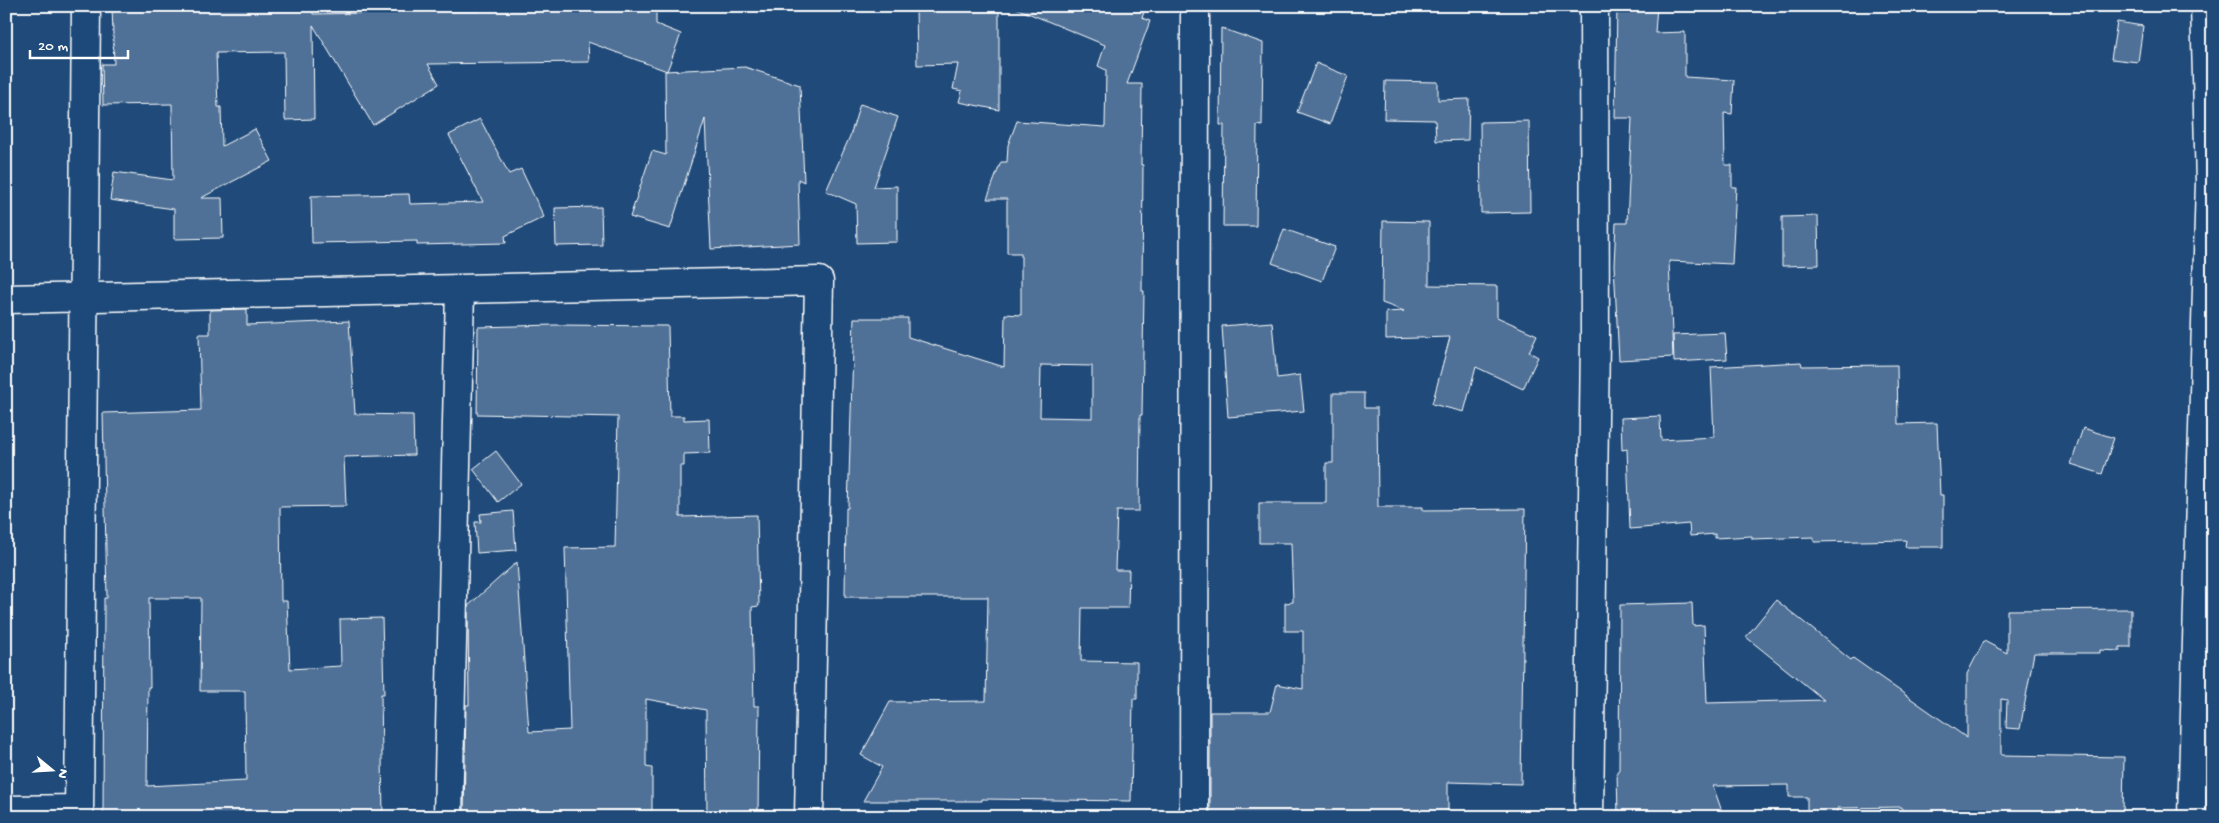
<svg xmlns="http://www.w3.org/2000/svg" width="2219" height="823" font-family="'Gochi Hand',sans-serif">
	<rect width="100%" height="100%" fill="#1f4a7a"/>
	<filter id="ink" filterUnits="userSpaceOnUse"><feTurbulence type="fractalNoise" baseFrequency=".02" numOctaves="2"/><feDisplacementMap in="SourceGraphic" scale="10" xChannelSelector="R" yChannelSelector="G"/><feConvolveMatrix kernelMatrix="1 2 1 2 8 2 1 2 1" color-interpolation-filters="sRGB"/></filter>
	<g filter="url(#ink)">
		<!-- building -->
		<path fill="#507197" stroke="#fff" fill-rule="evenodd" d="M112,6h200l1,8 59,-1v-7h40v6l68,-1v-5h176v18l25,10 -14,37 -79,-29 1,20 -161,2 11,20 -66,41 -60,-100 1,94 -29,1 -1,-68 -68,1 2,54h3l1,39 33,-17 17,32 -71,37h21l1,40 -49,1v-30l-64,-9 4,-28 59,8 -1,-76 -69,1 -1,-41h12z
			M916,6h83v104l-40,-8 3,-11 -9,-2 5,-25 -41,1z
			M1011,6h135l-4,12 8,3 -23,63h15l-1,81h2l-1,126h2l-2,124h-2l-1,96h-22l-2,59h14l-1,38h-46l-1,53 56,1v37h-4l-2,102 -149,-2v2h-119l19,-34 -21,-12 29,-53 96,-1 2,-104h-143l1,-89h2l6,-190h54v19l96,30 1,-53 16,1v-62h-14v-54h-20l14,-37h6l1,-17 9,-24 88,6 1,-57 -8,-4 7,-21zM1041,365l51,1v52l-52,-1z
			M1617,6h40l-2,27 30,-1v45l49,3 -2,34 -8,-1 1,52h7v22h4l-4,77 -63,-3 4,96 -54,3 -5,-95 2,-42h11l5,-105h-17z
			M2117,22l26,4 -5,36 -27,-3z
			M1221,28l42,15 -1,83 -5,-1 -1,101h-33l1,-101h-4z
			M1316,63l32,13 -18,48 -33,-12z
			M745,67l55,18 4,97 -6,-3 2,65 -89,5 -6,-130 -35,110 -40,-12 22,-66 14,4 -1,-84z
			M1385,81l53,1v18l31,-1 -1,41 -32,1 -1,-21 -51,-1z
			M860,104l38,13 -24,70 23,-1v56l-40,1 -1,-39 -30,-13 24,-55z
			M480,119l29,55 12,-5 23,48 -39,19 1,7 -89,2v-4l-105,2 -1,-47 98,-2 1,10 73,-2 -34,-67z
			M1529,121l1,91 -49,1 -1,-91z
			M601,207l1,38 -46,1 -1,-38z
			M1818,216l1,49 -37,1v-49z
			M1383,221l46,1v63l68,1v31l40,18 -8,17 9,5 -15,32 -47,-22 -12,45 -32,-8 18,-67 -64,2v-27l18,-1 -22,-8z
			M1284,229l51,18 -13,34 -50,-18z
			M247,309v16l102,-4 6,93 58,1 1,40 -70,2 2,49 -66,1 1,94h6l3,68 51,-3 -1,-47 42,-1 2,76h-3l2,123h-280l1,-219h3l-4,-185 98,-3 -2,-76h11v-24zM149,598h52l-1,93h45l1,90 -99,5 1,-99h2z
			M1272,322l5,56 23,-3 4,36 -76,6 -6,-91z
			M554,325l114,1 2,90h14v4l25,-1 1,34 -26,1v12h-4v51l77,-2 2,91 -7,1 2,99h5l-1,111h-51l-1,-107 -60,-11v68l6,1v49h-188l2,-112h3l-1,-99 49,-44 12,170 41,-2 -5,-182 50,-1 3,-130 -141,-3 1,-87z
			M1725,333l2,26 -53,3 -1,-27z
			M1801,362l1,4 95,-1 1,59 39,-1 3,72h3v52h-38l1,-7 -92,2v-5l-62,2v-3l-37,2v-4l-25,2 -1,-12 -59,5 -3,-80 -5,1 -1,-32 39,-2 1,24 53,-3 -3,-70z
			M1333,393h31v15h13l1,99h45v3l102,-1 -4,275 -73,-2v35h-238v-105h60l7,-28 26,5v-58h-18v-28l8,-1 -2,-59h-32v-40h67v-40h7z
			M2083,428l31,10 -12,36 -31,-10z
			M496,451l25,33 -23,18 -25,-33z
			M513,511l3,39 -39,3 -2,-31h6l-1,-8z
			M1776,600l75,60 2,-2 114,80v-64l17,-33 23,12v-43l124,-1v38h-11v4l-20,-1v3h-66l-14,76 -14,-1 1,-28 -6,-1v56l123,2 -1,57 -221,3v-10l-64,1v9h-31v-20h-18v-12l-76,1 11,31h-106l-1,-46h2l1,-166 72,-2 1,23 11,-1 3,78 117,-3 -78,-63z"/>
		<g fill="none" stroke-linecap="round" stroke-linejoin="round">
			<defs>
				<path id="street" d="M6,299l813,-18 -10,536
					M6,810l73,-1
					M79,817l7,-811
					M448,817l12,-527
					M1194,817l1,-811
					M1589,817l6,-479 -1,-332
					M2192,817l18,-635 -5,-176"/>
			</defs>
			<!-- street casing -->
			<use href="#street" stroke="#fff" stroke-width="31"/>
			<!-- street -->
			<use href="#street" stroke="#1f4a7a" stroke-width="28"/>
		</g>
	</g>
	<!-- margin -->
	<rect width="2219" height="823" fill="none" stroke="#1f4a7a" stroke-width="25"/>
	<rect x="12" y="12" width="2194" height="798" fill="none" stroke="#fff" stroke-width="2" filter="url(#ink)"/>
	<!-- north arrow -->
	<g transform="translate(52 770) rotate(108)" stroke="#1f4a7a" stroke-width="4" paint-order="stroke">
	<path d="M0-4L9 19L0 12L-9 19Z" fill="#ffffff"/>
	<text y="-8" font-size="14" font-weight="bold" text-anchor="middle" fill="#ffffff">N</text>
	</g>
	<!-- scale -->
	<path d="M30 50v8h98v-8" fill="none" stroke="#ffffff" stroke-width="2.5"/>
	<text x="38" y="50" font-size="15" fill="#ffffff" stroke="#1f4a7a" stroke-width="4" paint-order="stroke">20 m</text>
</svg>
